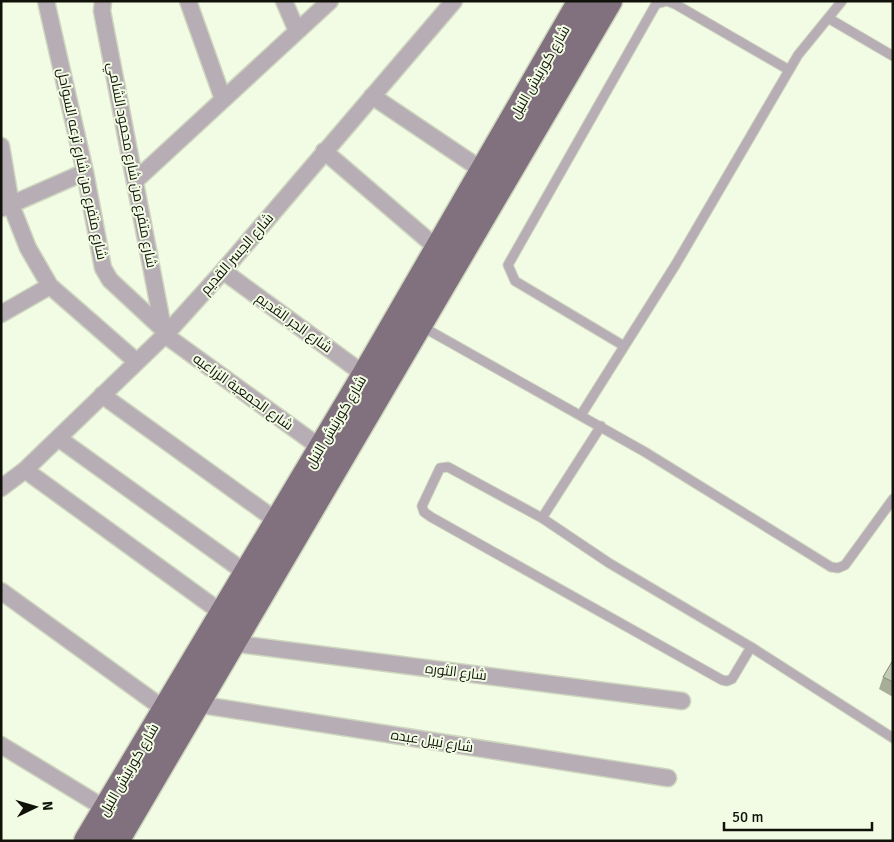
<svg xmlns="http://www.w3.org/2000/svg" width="894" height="842" font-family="Signika,Cairo,sans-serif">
	<rect width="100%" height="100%" fill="#f2fbe3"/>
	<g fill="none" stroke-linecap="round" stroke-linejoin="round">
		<defs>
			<path id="service" d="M667,1l8,3 114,66
				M828,18l65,38
				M421,326l224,126 186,115 7,1 7,-3 48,-66
				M624,346l-109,-65 -7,-16 148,-261 11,-3
				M581,415l95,-151 122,-209 44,-54
				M542,518l59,-92
				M751,647l-19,32 -5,2 -5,-1 -291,-163 -7,-5 -2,-6 18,-38 8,-1 94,51 67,45 142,84 142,91"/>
			<path id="minor" d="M46,1l39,171 18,96 7,12 57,53
				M103,1l-1,10 61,317
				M188,1l35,98
				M284,1l13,30
				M372,96l110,74
				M1,146l10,59 17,43 22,38 87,76
				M324,151l113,97
				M136,180l194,-179
				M3,208l82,-36
				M223,271l142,104
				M1,314l49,-28
				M165,335l156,113
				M102,395l175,126
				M58,438l188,135
				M25,470l197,143
				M1,488l24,-18 142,-137 56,-62 231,-270
				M1,591l163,118
				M231,643l451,58
				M196,704l472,74
				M1,745l105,64"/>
			<path id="primary" d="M87,841l278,-466 216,-374
				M116,841c164,-280 330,-559 493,-840"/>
		</defs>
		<!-- service casing -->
		<use href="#service" stroke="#ced6c0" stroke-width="11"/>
		<!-- minor casing -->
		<use href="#minor" stroke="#ced6c0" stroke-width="19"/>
		<!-- primary casing -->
		<use href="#primary" stroke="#ced6c0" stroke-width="29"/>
		<!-- service -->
		<use href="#service" stroke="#b7adb4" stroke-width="9"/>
		<!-- minor -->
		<use href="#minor" stroke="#b7adb4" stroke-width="16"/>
		<!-- primary -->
		<use href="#primary" stroke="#81707d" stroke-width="26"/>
	</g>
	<!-- wall -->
	<path fill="#a6ae9a" d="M893,660v37l-14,-8 4,-12z"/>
	<!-- building -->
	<path fill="#c1cab3" stroke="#878d7d" d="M893,660v22l-10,-5z"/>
	<g text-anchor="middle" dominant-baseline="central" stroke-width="4" stroke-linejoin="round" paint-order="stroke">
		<!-- street labels -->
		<g font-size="14" fill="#10120a" stroke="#f2fbe3">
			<text transform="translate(540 72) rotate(-60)">شارع كورنيش النيل</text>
			<text transform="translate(82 164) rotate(78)">شارع متفرع من شارع ترعه السواحل</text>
			<text transform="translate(132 165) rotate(79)">شارع متفرع من شارع محمود الشامي</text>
			<text transform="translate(237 254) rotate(-49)">شارع الجسر القديم</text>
			<text transform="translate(294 323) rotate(36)">شارع الجر القديم</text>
			<text transform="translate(243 392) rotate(36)">شارع الجمعية الزراعيه</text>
			<text transform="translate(336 422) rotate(-59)">شارع كورنيش النيل</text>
			<text transform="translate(456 672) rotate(7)">شارع الثوره</text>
			<text transform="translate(432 741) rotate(9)">شارع نبيل عبده</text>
			<text transform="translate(129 770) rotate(-60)">شارع كورنيش النيل</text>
		</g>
	</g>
	<!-- border -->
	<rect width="894" height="842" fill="none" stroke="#10120a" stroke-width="5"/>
	<!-- north arrow -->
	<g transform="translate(35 807) rotate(85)" stroke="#f2fbe3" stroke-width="4" paint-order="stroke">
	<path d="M0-4L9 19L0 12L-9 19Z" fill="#10120a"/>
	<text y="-8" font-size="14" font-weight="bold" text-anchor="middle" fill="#10120a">N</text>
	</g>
	<!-- scale -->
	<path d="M724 822v8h148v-8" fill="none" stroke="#10120a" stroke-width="2.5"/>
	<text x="732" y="822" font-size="15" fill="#10120a" stroke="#f2fbe3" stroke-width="4" paint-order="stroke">50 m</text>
</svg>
